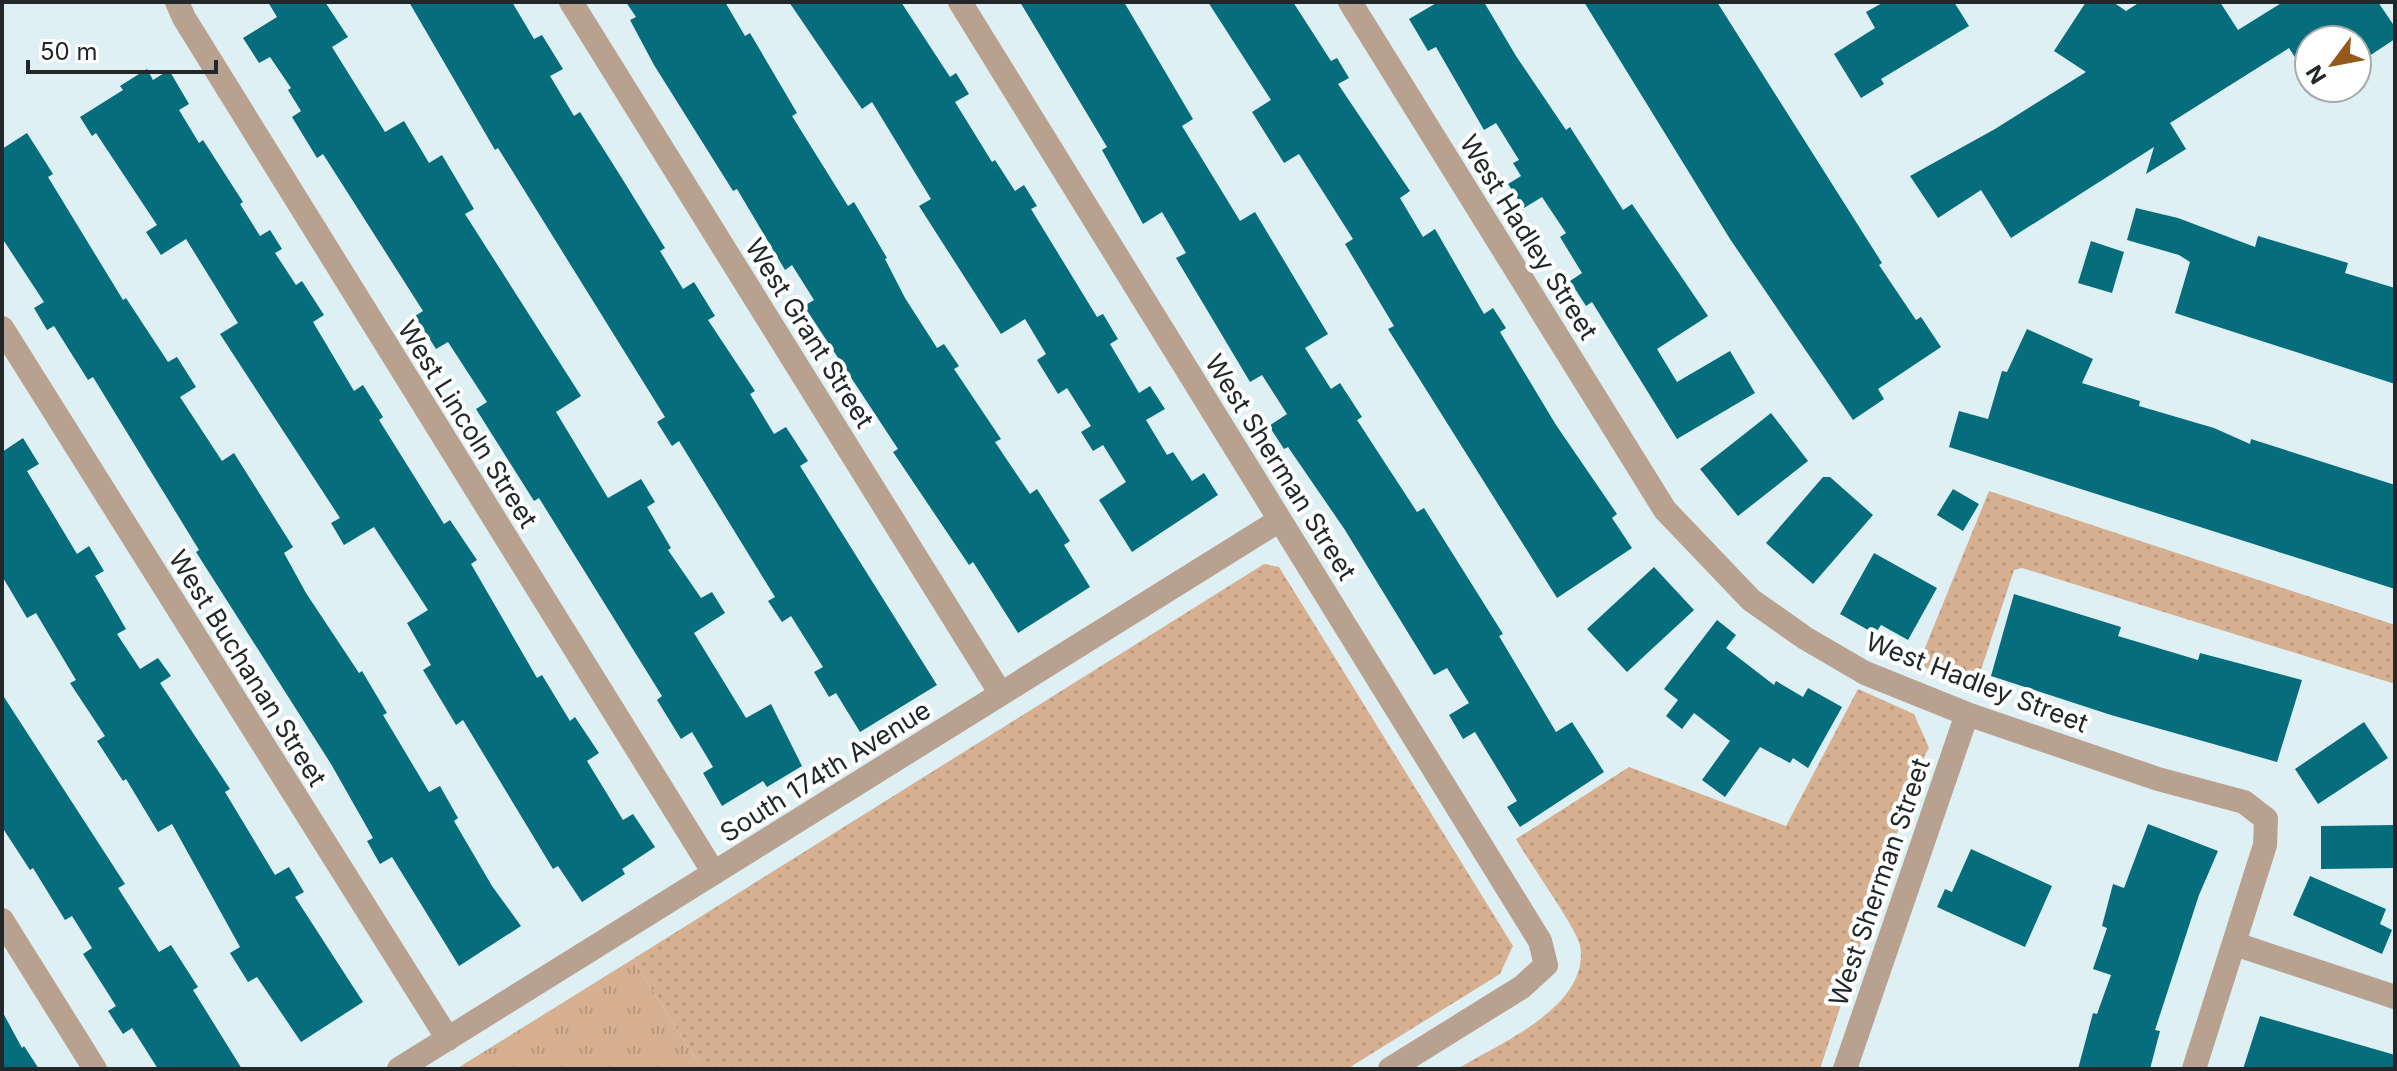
<svg xmlns="http://www.w3.org/2000/svg" width="2397" height="1071" font-family="Inter,sans-serif">
	<defs>
		<pattern id="grass-tufts" width="24" height="20" patternUnits="userSpaceOnUse" patternTransform="scale(2)"><rect width="24" height="20" fill="#d6b091"/><path d="M3 7l-1-3M5 7V3M7 7l1-3M15 17l-1-3M17 17v-4M19 17l1-3" fill="none" stroke="#b7977d"/></pattern>
		<pattern id="park-dots" width="8" height="8" patternUnits="userSpaceOnUse" patternTransform="scale(2)"><rect width="8" height="8" fill="#d6b091"/><path d="M2 2h.1M6 6h.1" fill="none" stroke="#b7977d" stroke-width="1.8" stroke-linecap="round"/></pattern>
	</defs>
	<rect width="100%" height="100%" fill="#def0f4"/>
	<!-- grass -->
	<path fill="url(#grass-tufts)" d="M633,959l69,110h-246z"/>
	<!-- park -->
	<path fill="url(#park-dots)" d="M1989,491l406,134v59l-373,-116 -8,2 -33,100 -1,17 -62,-22z
		M1264,564l15,3 234,379 -13,28 -153,95h-645l-69,-110z
		M1858,689l56,25 15,34 -10,18 -99,303h-363c42,-26 134,-62 123,-124 -3,-16 -53,-86 -64,-106l113,-72 157,59z"/>
	<!-- building -->
	<path fill="#066d7d" d="M268,2h57l23,35 -16,10 53,85 19,-11 25,42 13,-8 32,54 -9,5 116,182 -25,16 52,86 33,-19 14,23 -8,5 24,41 -3,2 33,48 11,-6 13,21 -31,20 52,85 25,-14 31,62 -35,21 -4,-6 -41,25 -19,-33 10,-6 -21,-35 -11,7 -24,-39 5,-4 -123,-198 -5,3 -58,-92 11,-7 -39,-60 -12,7 -21,-33 8,-5 -100,-157 -6,4 -25,-41 9,-6 -13,-21 3,-2 -21,-31 -11,6 -16,-25 34,-21z
		M409,2h103l22,37 8,-4 21,34 -13,7 24,40 6,-4 38,60 47,76 -5,3 23,38 11,-7 21,34 -7,4 47,71 -5,3 24,40 12,-7 22,34 -8,5 137,219 -77,47 -24,-39 -7,4 -15,-25 9,-5 -32,-51 -9,6 -14,-21 7,-4 -45,-73 -51,-83 -7,5 -15,-24 8,-5 -167,-269 -3,2z
		M626,2h99l20,34 5,-3 47,80 -5,3 56,90 6,-4 33,56 -2,1 20,39 32,50 7,-4 15,22 -5,3 47,70 -6,3 35,52 7,-5 14,22 19,30 -6,4 26,42 -72,46 -45,-71 -4,3 -76,-113 5,-3 -94,-143 10,-6 -22,-35 -7,5 -48,-81 -4,2 -79,-126 -24,-45 6,-3z
		M789,2h112l49,75 6,-4 13,21 -14,8 37,60 3,-2 20,31 9,-6 13,21 -6,3 66,108 6,-3 15,25 -8,5 29,49 11,-7 15,23 -19,11 21,35 6,-3 19,29 12,-8 14,22 -86,57 -33,-52 27,-18 -23,-37 -10,6 -12,-19 10,-6 -24,-38 -9,6 -21,-34 9,-6 -21,-35 -24,15 -82,-128 12,-7 -59,-97 -10,7z
		M1020,2h104l69,117 -11,7 58,95 15,-9 73,122 -23,14 26,41 9,-6 22,34 -5,3 60,92 7,-4 79,126 -4,2 57,96 16,-10 32,50 -84,55 -13,-20 10,-6 -42,-69 -12,7 -14,-24 20,-12 -22,-35 -13,7 -89,-145 -57,-83 -4,2 -15,-23 18,-12 -25,-39 -12,7 -74,-124 10,-5 -24,-41 -19,12 -41,-74 5,-3z
		M1208,2h85l38,59 6,-3 12,20 -11,6 72,107 -10,7 23,39 12,-8 49,85 9,-6 13,20 -6,4 56,93 61,89 -5,4 20,30 -75,50 -169,-269 6,-3 -49,-82 8,-5 -54,-85 -15,9 -32,-51 19,-12z
		M1438,2h46l32,54 50,74 4,-3 53,83 9,-6 76,112 -51,33 20,33 53,-31 25,42 -78,46 -85,-137 -6,4 -16,-25 12,-8 -22,-36 6,-4 -24,-36 -18,11 -16,-24 13,-8 -8,-13 6,-3 -23,-37 -12,7 -48,-83 -8,4 -19,-32z
		M1584,2h133l165,261 -3,2 37,55 5,-3 20,30 -63,42 6,10 -31,21 -123,-181z
		M1884,2h70l15,24 -88,53 3,5 -23,14 -27,-44 41,-26 -9,-16z
		M2086,2h27l13,9 14,-9h80l18,28 45,-28h95l17,25v12l-38,25v-24h-48v39l-20,-31 -119,75 16,26 -40,25 8,-27 -143,91 -30,-48 -43,28 -28,-42 85,-47 91,-57 -32,-21z
		M147,69l6,11 16,-10 20,34 -10,6 20,33 4,-3 40,62 -3,2 20,32 10,-6 12,19 -7,4 21,32 6,-4 22,34 -11,7 41,69 9,-6 20,32 -4,3 65,104 6,-4 27,40 -6,4 66,114 5,-3 28,46 5,-4 24,36 -12,8 36,59 10,-6 22,33 -33,22 3,5 -43,28 -24,-36 -5,3 -90,-149 -7,5 -33,-55 8,-5 -24,-42 21,-13 -54,-83 -30,18 -13,-22 9,-5 -120,-184 18,-11 -52,-84 -25,16 -15,-23 11,-7 -61,-92 -4,3 -12,-19 43,-27 -3,-4z
		M27,133l26,41 -5,3 75,123 3,-2 42,64 9,-5 19,30 -16,10 42,64 12,-8 59,94 -9,6 22,40 53,80 3,-2 25,42 -4,2 46,77 11,-6 18,32 -4,3 38,65 29,40 -62,40 -67,-109 -12,7 -13,-23 6,-3 -42,-74 -135,-212 3,-2 -106,-173 -5,3 -34,-54 -7,4 -13,-22 10,-6 -42,-64v-89z
		M2136,208l42,10 77,29 3,-11 90,27 -3,10 50,15v96l-220,-71 15,-51 -11,-7 -52,-15z
		M2091,241l33,11 -12,41 -34,-10z
		M2027,329l66,30 -11,24 58,18 -1,5 75,22 36,16 1,-5 144,46v104l-446,-142 10,-36 29,8 14,-48 5,1z
		M1771,413l37,48 -70,55 -38,-47z
		M23,438l16,26 -12,7 50,83 12,-8 15,25 -9,5 31,53 -9,5 23,35 18,-11 13,18 -11,7 70,106 -5,3 50,83 14,-8 15,25 -9,5 68,105 -62,40 -44,-65 -9,5 -18,-29 10,-6 -68,-123 -14,8 -32,-53 -3,2 -26,-40 8,-5 -35,-53 6,-3 -40,-67 -9,5 -25,-42v-124z
		M1823,477h7l43,38 -60,69 -47,-41z
		M1953,489l26,15 -16,27 -26,-16z
		M1874,553l63,35 -29,52 -27,-15 -6,9 -35,-20z
		M1654,567l40,43 -67,62 -40,-43z
		M2014,594l107,33 -3,9 80,24 2,-7 102,27 -25,82 -166,-47 -120,-39z
		M1717,620l19,15 -10,13 48,37 2,-4 27,16 5,-9 34,19 -34,61 -15,-10 -3,5 -30,-16 -35,50 -23,-17 28,-39 -36,-28 -12,16 -16,-13 12,-16 -14,-11z
		M2,694l123,190 -7,4 41,64 12,-7 27,42 -5,3 49,79h-84l-26,-41 -9,6 -15,-23 8,-5 -33,-52 9,-6 -20,-32 -7,4 -32,-52 -3,2 -28,-43z
		M2364,722l24,36 -70,46 -23,-35z
		M2148,824l70,27 -19,44 -44,135 5,1 -10,38h-72l15,-56 4,1 14,-39 -18,-6 14,-41 -5,-2 11,-42 11,4z
		M2395,825v43l-74,1v-43z
		M1971,849l81,37 -27,61 -88,-40 8,-18 7,3z
		M2310,876l76,33 -6,15 12,6 -10,24 -89,-39z
		M2,1011l20,37 2,-2 15,23h-37z
		M2260,1016l135,39v14h-152z"/>
	<g fill="none" stroke-linecap="round" stroke-linejoin="round">
		<!-- street -->
		<path stroke="#b8a18e" stroke-width="24" d="M177,2l7,16 530,855
			M571,2l430,692
			M960,2l580,939 6,24 -24,22 -132,82
			M1350,2l315,508 86,90 54,38 60,35 102,41 191,65 86,23 22,17 -1,26 -71,224
			M2,328l446,711
			M2,920l93,149
			M2235,944l160,53
			M399,1069l881,-549
			M1845,1069l122,-355"/>
	</g>
	<g text-anchor="middle" dominant-baseline="central" stroke-width="8" stroke-linejoin="round" paint-order="stroke">
		<!-- street labels -->
		<g font-size="26" fill="#22282a" stroke="#fff">
			<text transform="translate(1529 237) rotate(58)">West Hadley Street</text>
			<text transform="translate(810 333) rotate(58)">West Grant Street</text>
			<text transform="translate(468 424) rotate(58)">West Lincoln Street</text>
			<text transform="translate(1281 467) rotate(58)">West Sherman Street</text>
			<text transform="translate(248 668) rotate(58)">West Buchanan Street</text>
			<text transform="translate(1977 682) rotate(21)">West Hadley Street</text>
			<text transform="translate(825 771) rotate(-32)">South 174th Avenue</text>
			<text transform="translate(1879 882) rotate(-71)">West Sherman Street</text>
		</g>
	</g>
	<!-- border -->
	<rect width="2397" height="1071" fill="none" stroke="#22282a" stroke-width="8"/>
	<!-- north arrow -->
	<g transform="translate(2333 64) rotate(238)"><circle r="38" fill="#ffffff" stroke="#a7a9aa" stroke-width="2"/>
	<path d="M0-6L14 30L0 20L-14 30Z" fill="#95591a"/>
	<text y="-12" font-size="22" font-weight="bold" text-anchor="middle" fill="#22282a">N</text>
	</g>
	<!-- scale -->
	<path d="M28 60v12h188v-12" fill="none" stroke="#22282a" stroke-width="4"/>
	<text x="40" y="60" font-size="24" fill="#22282a" stroke="#ffffff" stroke-width="6" paint-order="stroke">50 m</text>
</svg>
